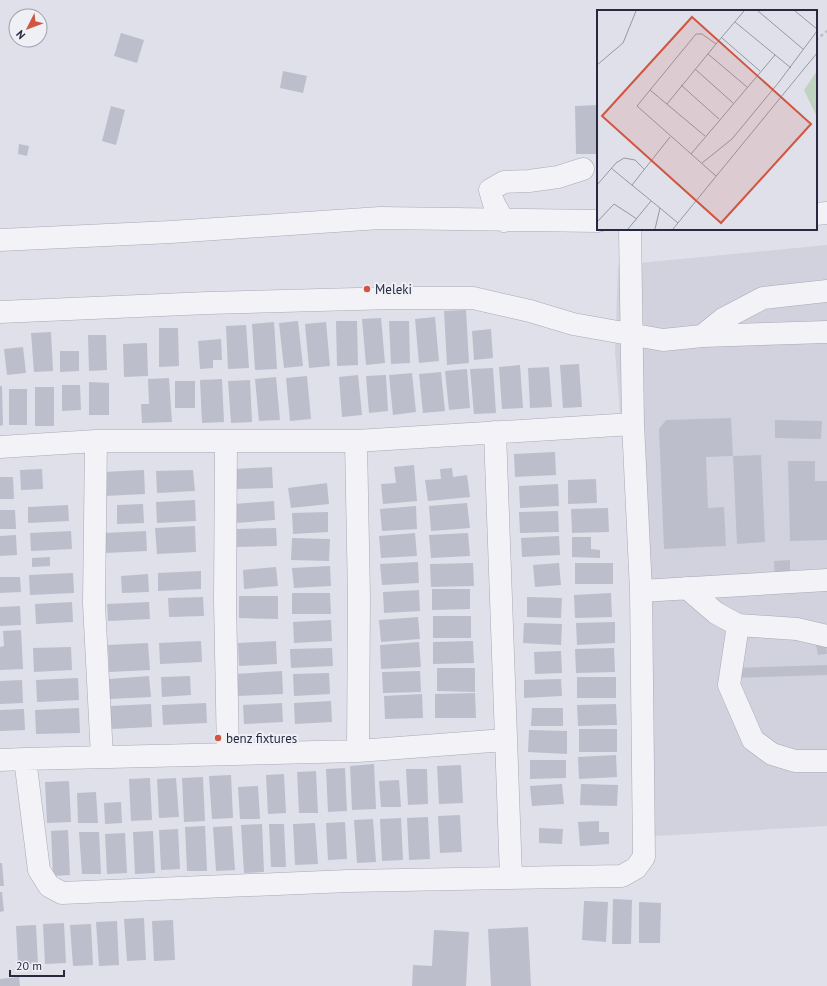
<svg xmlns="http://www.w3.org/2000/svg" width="827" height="986" font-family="'PT Sans',sans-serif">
	<rect width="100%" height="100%" fill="#dfe0e9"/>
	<!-- built -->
	<path fill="#d1d2de" d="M827,245v581l-172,10 -40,-484 3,-87z"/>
	<!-- building -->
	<path fill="#bcbecc" d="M121,33l23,7 -7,23 -23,-7z
		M283,71l24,5 -4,17 -23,-5z
		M598,105v49h-22l-1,-48z
		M111,106l14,4 -9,35 -14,-4z
		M19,144l10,2 -2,10 -9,-2z
		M466,310l3,53 -22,2 -3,-54z
		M435,317l4,44 -20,2 -4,-44z
		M381,318l4,45 -19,2 -4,-46z
		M298,321l5,45 -19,2 -5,-45z
		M336,321h21l1,44 -21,1z
		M389,321h20l1,42 -19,1z
		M274,322l3,47 -22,1 -3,-46z
		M326,322l4,44 -21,2 -4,-44z
		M246,325l3,43 -21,1 -2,-43z
		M159,328h19l1,38 -20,1z
		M491,329l2,29 -19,2 -2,-29z
		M51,332l2,39 -19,1 -3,-39z
		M88,335h18l1,35 -18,1z
		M221,339l1,21h-9v8l-13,1 -2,-28z
		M147,343l1,33 -24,1 -1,-33z
		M23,347l3,26 -19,2 -3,-26z
		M60,351h19v20l-19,1z
		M579,364l3,43 -19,1 -3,-43z
		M520,365l3,43 -21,1 -3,-42z
		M549,367l3,40 -22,1 -2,-40z
		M493,368l3,45 -22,1 -4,-45z
		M467,369l3,39 -21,2 -4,-39z
		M441,372l4,39 -22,2 -4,-39z
		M412,373l4,39 -23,3 -4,-40z
		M358,375l4,40 -20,2 -3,-40z
		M386,375l2,36 -19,2 -3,-37z
		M307,376l4,43 -21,2 -4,-43z
		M276,377l4,43 -21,1 -4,-42z
		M169,378l3,44 -30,1 -1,-19h8l-1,-25z
		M222,379l2,43 -22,1 -2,-43z
		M250,380l2,42 -21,1 -3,-42z
		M175,381h20v27h-20z
		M89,382l20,1v32h-20z
		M62,385h18l1,25 -19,1z
		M0,386h2l1,39 -3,1z
		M35,387h19v39h-19z
		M9,389h18v36h-18z
		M731,418l2,38 -27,1 2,51 16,-1 2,39 -62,3 -5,-120 7,-9z
		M775,420l47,1 -1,18 -46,-1z
		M555,452l1,23 -41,2 -1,-23z
		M761,455l4,87 -28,2 -4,-88z
		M788,461h27v20h12v59l-37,1z
		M414,465l3,36 -34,3 -2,-20 15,-1 -2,-16z
		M272,467l1,21 -37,1 -1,-20z
		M452,468l1,9 14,-2 3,22 -42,4 -3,-21 16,-1 -1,-10z
		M42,469l1,20 -22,1 -1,-20z
		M144,470l1,24 -41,2 -1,-24z
		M193,470l2,21 -38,2 -1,-22z
		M0,477h13l1,22h-14z
		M596,479l1,24 -29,1v-24z
		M327,483l2,21 -38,4 -3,-20z
		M558,484l1,22 -39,2 -1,-22z
		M195,500l1,21 -39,2 -1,-21z
		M274,501l1,19 -40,3 -1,-19z
		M467,503l3,25 -39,3 -2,-25z
		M143,504l1,19 -27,1v-19z
		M68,505l1,16 -41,2v-16z
		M416,506l1,23 -35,2 -2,-22z
		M608,508l1,24 -37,1 -1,-24z
		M0,510h15l1,19h-16z
		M558,511l1,21 -39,1 -1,-21z
		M328,512v20l-35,2 -1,-21z
		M195,526l1,26 -39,2 -2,-26z
		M276,528l1,18 -40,1 -1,-18z
		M71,531l1,18 -41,2 -1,-18z
		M146,531l1,20 -42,2 -1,-20z
		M415,533l2,23 -36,2 -2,-22z
		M468,533l2,23 -39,2 -2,-23z
		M16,535l1,20 -17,1v-20z
		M559,536l1,19 -38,2 -1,-19z
		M572,537h19v12l9,1v8l-28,-1z
		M292,538l38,1 -1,22 -38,-1z
		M50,557v9l-18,1v-9z
		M790,560v17l-15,1 -1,-17z
		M418,562l1,21 -37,2 -2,-21z
		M473,563l1,23 -43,1 -1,-23z
		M559,563l2,22 -26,2 -2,-22z
		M575,563h38v21h-38z
		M330,566l1,20 -37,2 -2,-20z
		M276,567l2,19 -34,3 -1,-19z
		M201,571v18l-43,2v-18z
		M73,573l1,20 -44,2 -1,-20z
		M148,574l1,18 -27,1 -1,-17z
		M0,577h20l1,15 -21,1z
		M432,589h38v20l-38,1z
		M419,590l1,21 -36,2 -1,-21z
		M292,593h38l1,21h-39z
		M611,593l1,24 -37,1 -1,-23z
		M239,596h39v23l-39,-1z
		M203,597l1,19 -35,1 -1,-19z
		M527,597l35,1 -1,20 -34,-1z
		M72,602l1,20 -37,2 -1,-20z
		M149,602l1,17 -42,2 -1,-17z
		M20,606l1,19 -21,1v-19z
		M433,616h38v22h-38z
		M418,617l2,22 -39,3 -2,-22z
		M331,620l1,21 -38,2 -1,-21z
		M615,622v21l-38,2 -1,-22z
		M524,623l38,1 -1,21 -38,-2z
		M21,630l2,39 -23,1v-23l4,-1 -1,-15z
		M201,641l1,21 -42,2 -1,-21z
		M276,641l1,23 -38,2 -1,-23z
		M473,641l1,22 -41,1v-22z
		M419,642l2,25 -40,2 -1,-24z
		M148,643l2,27 -41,2 -1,-27z
		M826,644l1,10 -9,1 -2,-10z
		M71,647l1,23 -38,2 -1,-24z
		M332,648l1,18 -42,2 -1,-19z
		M614,648l1,24 -39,1 -1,-24z
		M561,651l1,22 -27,1 -1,-22z
		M827,665v10l-94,3v-10z
		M437,668h38v24l-38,-1z
		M282,671l1,23 -48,2 -1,-22z
		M420,671l1,21 -38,1 -1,-21z
		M329,673l1,21 -36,2 -1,-22z
		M149,676l2,21 -41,2 -1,-20z
		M190,676l1,19 -29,2 -1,-20z
		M577,677h39v21h-39z
		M78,678l1,22 -42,2 -1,-22z
		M561,679l1,17 -38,2v-18z
		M22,680l1,23 -23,1v-23z
		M475,693l1,25h-41v-24z
		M422,694l1,24 -38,1 -1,-23z
		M331,701l1,21 -37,2 -1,-21z
		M206,703l1,20 -44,2 -1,-20z
		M282,703l1,19 -39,2 -1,-19z
		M151,704l1,23 -41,2 -1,-23z
		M616,704l1,21 -39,1 -1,-21z
		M79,708l1,25 -44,1 -1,-24z
		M532,708h31v18h-32z
		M24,709l1,21 -25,1v-21z
		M579,729h38v23h-38z
		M529,730l38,1v23l-39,-2z
		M616,755l1,22 -38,2 -1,-22z
		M530,760h36v18l-36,1z
		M374,764l2,45 -24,1 -2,-44z
		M461,765l2,38 -24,1 -2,-38z
		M345,768l2,43 -19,1 -2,-43z
		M406,769h21l1,35 -20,1z
		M316,771l2,42h-19l-2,-41z
		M284,774l2,39 -18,1 -2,-39z
		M231,775l2,43 -21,1 -3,-43z
		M203,777l2,44 -21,1 -2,-44z
		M150,778l2,42 -21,1 -2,-42z
		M176,778l3,39 -20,1 -2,-39z
		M399,780l2,27h-20l-2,-26z
		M69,781l2,41 -24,1 -2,-41z
		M562,784l2,20 -32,2 -2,-20z
		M581,784l37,1 -1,21 -37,-1z
		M258,786l2,33h-20l-2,-32z
		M96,792l2,31h-20l-1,-30z
		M121,802l1,21 -17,1 -1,-21z
		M460,815l2,37 -22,1 -2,-37z
		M428,817l2,42 -21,1 -2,-42z
		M401,818l2,42 -21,1 -2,-42z
		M373,819l3,43 -19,1 -3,-43z
		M599,821v11h10v12l-29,2 -2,-24z
		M345,822l2,37 -19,1 -2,-37z
		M315,823l3,41 -23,1 -2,-41z
		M262,824l2,48 -20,1 -3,-48z
		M269,824h15l2,43h-15z
		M205,826l2,45h-20l-2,-44z
		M232,826l3,44 -19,1 -3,-44z
		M539,828l24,1 -1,15 -23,-1z
		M178,829l2,40 -19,1 -2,-40z
		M68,830l2,45 -17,1 -2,-45z
		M153,831l2,42 -20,1 -2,-42z
		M79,832h20l2,42h-19z
		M125,833l2,40 -20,1 -2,-40z
		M0,863h2l2,23h-4z
		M0,892h2l2,19 -4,1z
		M613,899l19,1 -1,44h-19z
		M584,901l24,1 -2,40 -24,-2z
		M639,902l22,1 -1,40h-21z
		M144,918l2,42 -19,1 -3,-42z
		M173,920l2,40 -21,1 -2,-40z
		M117,921l2,44 -20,1 -3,-44z
		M64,923l2,40 -21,1 -2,-40z
		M91,924l2,41 -20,1 -3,-41z
		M36,925l2,39h-20l-2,-38z
		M528,927l3,59h-40l-3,-57z
		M434,930l35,2 -3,54h-54l1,-21 19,1z
		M19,977l1,9h-20v-7z"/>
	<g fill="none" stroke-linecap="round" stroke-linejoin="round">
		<defs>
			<path id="minor" d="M816,214l11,-1
				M504,221l-10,-17 -4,-14 14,-8 25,-1 29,-4 25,-8
				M0,240l171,-8 209,-14 218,3
				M0,312l208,-9 186,-5h79l57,13 43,13 90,16 39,-4 125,-4
				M702,336l21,-17 40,-21 64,-7
				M495,432l16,445
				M96,441l-2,163 8,153
				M226,441l-1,159 3,154
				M356,441l3,157 -1,153
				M0,447l96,-6h260l277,-17
				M687,588l29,25 22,12 59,4 30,7
				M641,591l186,-11
				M738,625l-9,60 24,55 19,14 23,7h32
				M25,759l333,-8 147,-11
				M0,760l25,-1 14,111 10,16 13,7 286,-12 274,-5 14,-8 8,-11 -3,-266 -8,-167 -3,-195"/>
		</defs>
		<!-- minor casing -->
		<use href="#minor" stroke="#a8a9b6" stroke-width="23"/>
		<!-- path -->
		<path stroke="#bdbec7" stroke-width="2.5" stroke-dasharray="3 3" stroke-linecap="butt" d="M816,40l11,-9"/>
		<!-- minor -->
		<use href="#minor" stroke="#f2f2f7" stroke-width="22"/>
	</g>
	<!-- markers -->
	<g fill="#d15641" stroke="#eff0f6" stroke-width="1.5">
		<circle cx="367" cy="289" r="4"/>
		<circle cx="218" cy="738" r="4"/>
	</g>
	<g text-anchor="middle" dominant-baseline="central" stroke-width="4" stroke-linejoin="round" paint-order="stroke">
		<!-- poi labels -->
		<g font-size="13" fill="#282940" stroke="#eff0f6" text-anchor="start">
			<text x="375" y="289">Meleki</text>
			<text x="226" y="738">benz fixtures</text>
		</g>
	</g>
	<!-- overview -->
	<g transform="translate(597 10)">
		<rect width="220" height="220" fill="#dfe0e9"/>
		<path d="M220,61v46l-13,-27z" fill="#c0d3c1"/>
		<path fill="none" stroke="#9697a5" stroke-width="1" d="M161,1l45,38M198,1l22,18M138,12l56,46M125,28l38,33M111,44l39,33M0,55l26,-22 13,-32M98,59l38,34M84,75l38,34M53,80l55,46M70,94l49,-60M94,144l84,-99M105,153l30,-24 47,-57 38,-51M14,158l49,40M119,166l-79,-70 59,-72h6l14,10 28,-33M0,175l19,-22 8,-5 11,2 9,9M35,175l38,-48M0,212l17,-18 23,15M31,219l23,-28M58,219l5,-21 18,15M76,219l144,-176"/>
		<path fill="#d15641" fill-opacity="0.15" stroke="#d15641" stroke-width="2" d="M95,7l119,107 -90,99 -119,-107z"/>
		<rect width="220" height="220" fill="none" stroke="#282940" stroke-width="2"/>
	</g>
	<!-- north arrow -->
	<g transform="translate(28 28) rotate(228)"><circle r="19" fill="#eff0f6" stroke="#9fa0ad"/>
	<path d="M0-3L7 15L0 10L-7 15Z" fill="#d15641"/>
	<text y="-6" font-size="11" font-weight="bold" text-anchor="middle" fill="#282940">N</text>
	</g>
	<!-- scale -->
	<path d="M10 970v6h54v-6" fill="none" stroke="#282940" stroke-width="2"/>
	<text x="16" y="970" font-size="12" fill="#282940" stroke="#eff0f6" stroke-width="3" paint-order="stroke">20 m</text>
</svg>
